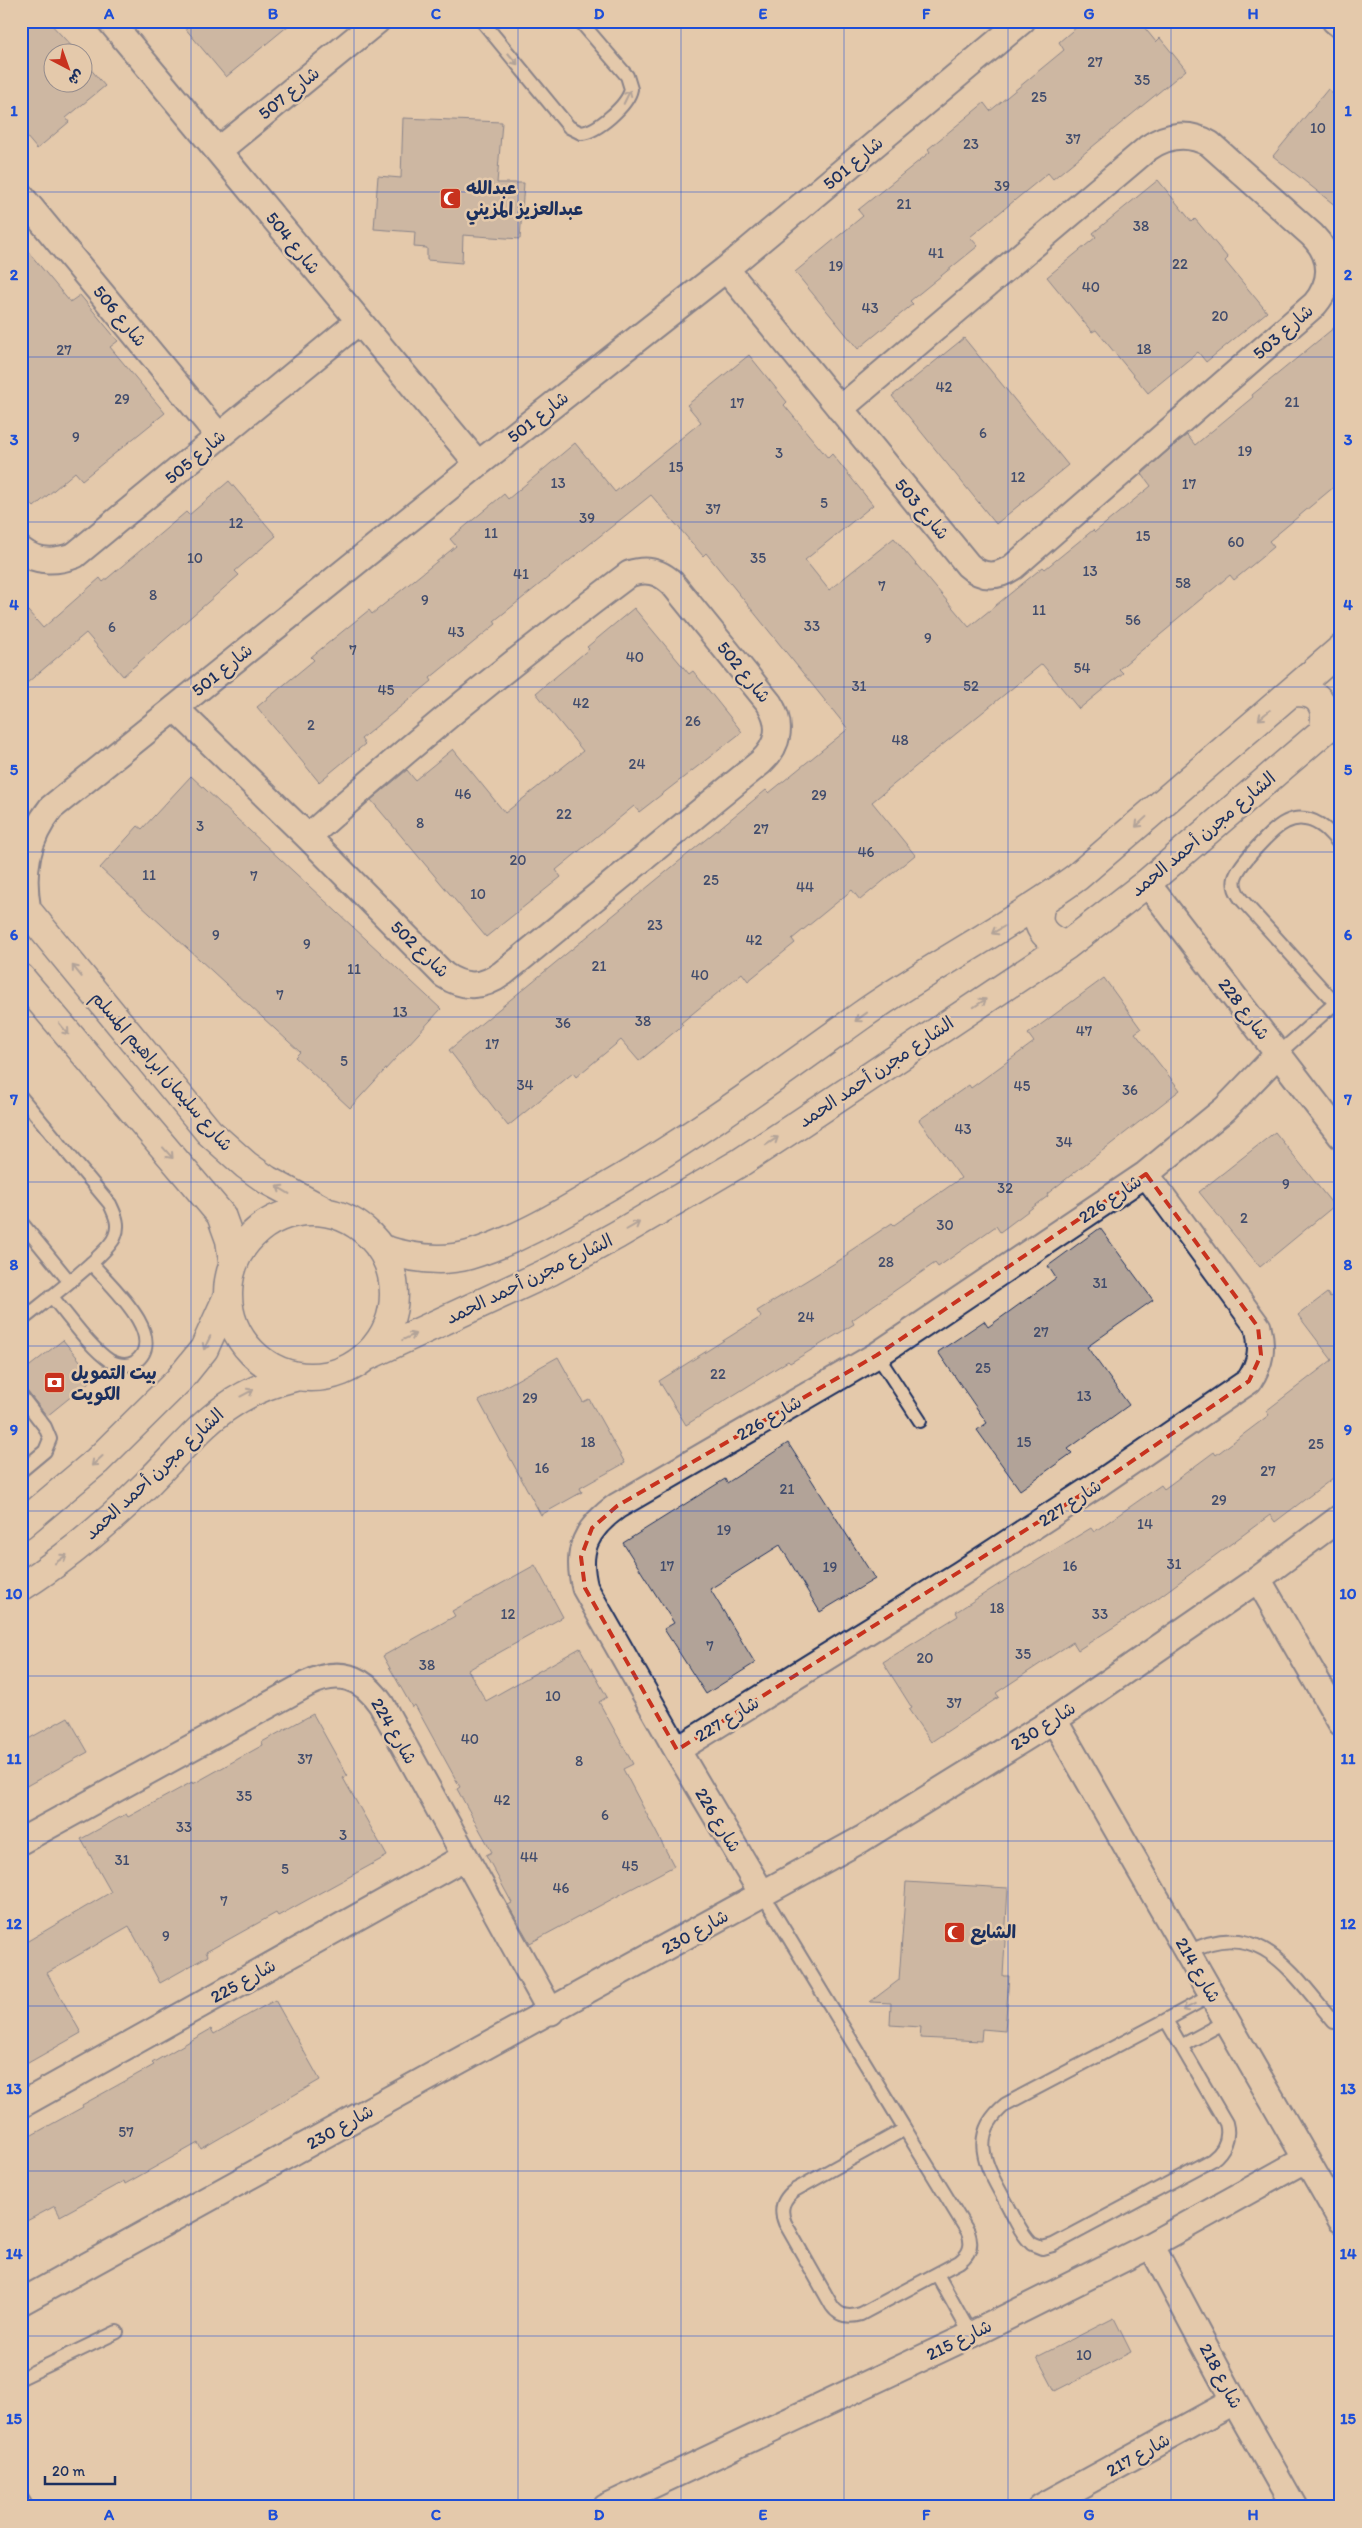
<svg xmlns="http://www.w3.org/2000/svg" width="1362" height="2528" font-family="Itim,'Playpen Sans Arabic',sans-serif">
	<rect width="100%" height="100%" fill="#e4c9ab"/>
	<filter id="ink" filterUnits="userSpaceOnUse"><feTurbulence type="fractalNoise" baseFrequency=".02" numOctaves="2"/><feDisplacementMap in="SourceGraphic" scale="10" xChannelSelector="R" yChannelSelector="G"/><feConvolveMatrix kernelMatrix="1 2 1 2 8 2 1 2 1" color-interpolation-filters="sRGB"/></filter>
	<g filter="url(#ink)">
		<!-- building -->
		<path fill="#b2a398" stroke="#1b2f5e" d="M21,21h27l29,31h-25v30h30v-23l23,27 -39,32 3,4 -32,27 -16,-19z
			M179,21h115l-68,56z
			M1084,21h55l17,21 4,-4 26,32 -133,109 -5,-6 -78,64 8,9 -68,55 3,3 -55,45 -63,-77 68,-56 -5,-6 72,-58 -2,-3 56,-46 6,8 74,-61 -5,-8z
			M1328,89l13,11v110l-68,-54z
			M403,118l99,4 -5,61h27l-4,56 -57,-4 -1,28 -35,-3v-12l-13,-1 1,-15 -41,-3 4,-53 23,2z
			M1158,180l34,42 3,-3 33,39 -3,3 42,51 -61,50 -8,-10 -50,41 -52,-63 -4,2 -45,-55 49,-40 -3,-4z
			M21,243l49,59 10,-7 38,46 -8,6 55,66 -83,67 -7,-8 -41,35 -13,-15z
			M1341,322v159l-72,60 5,6 -40,33 -4,-5 -59,49 1,1 -53,44 4,4 -44,36 -37,-45 -170,138 43,53 -55,45 -8,-10 -60,49 3,4 -47,38 -6,-8 -61,50 2,2 -44,36 -18,-21 -45,37 -3,-4 -65,53 -59,-76 317,-260 3,3 79,-64 -142,-176 -3,3 -52,-61 -157,126 2,3 -66,54 2,3 -71,58 4,5 -46,38 -62,-75 57,-47 -3,-3 58,-47 3,4 84,-68 -6,-7 54,-45 4,5 67,-56 40,49 86,-70 -14,-17 62,-50 38,47 -3,3 44,53 4,-4 41,51 -68,55 24,30 65,-52 75,89 74,-60 2,2 48,-39 2,2 56,-46 -9,-12 31,-28 14,-11 8,10 58,-48 -1,-2z
			M964,338l104,127 -72,59 -104,-128z
			M229,481l47,55 -41,35 4,4 -116,101 -37,-43 -65,55v-85l22,25 57,-50 3,4 83,-70 3,3z
			M634,608l55,66 4,-3 49,61 -103,80 -5,-6 -78,64 5,7 -75,60 -115,-137 36,-30 8,10 38,-31 52,64 78,-62 -47,-58 53,-44 -2,-2z
			M191,776l250,233 -91,99 -55,-51 5,-5 -200,-184 38,-42 4,3z
			M1104,978l37,51 -6,4 45,57 -133,104 1,2 -48,36 -4,-6 -58,41 -3,-4 -83,57 2,4 -64,39 -2,-2 -102,64 -27,-44 102,-64 -4,-6 91,-56 -1,-2 45,-30 2,2 67,-47 -42,-58 50,-35 2,3 63,-46 -6,-8z
			M1275,1132l59,74 -74,61 -61,-75z
			M1100,1228l53,72 -66,47 42,58 -61,44 4,4 -52,37 -43,-60 10,-7 -49,-71 46,-31 4,6 68,-49 -8,-12z
			M1341,1289v183l-66,50 -5,-7 -119,88 -73,47 -5,-8 -77,51 3,4 -68,45 -22,-32 3,-2 -29,-46 75,-46 -2,-4 62,-40 73,-44 3,4 67,-47 3,4 50,-37 2,3 53,-40 -3,-4 66,-51 -34,-45 29,-22 3,4z
			M63,1340l31,38 -47,38 -20,-25 -6,-3v-15z
			M558,1357l25,45 6,-3 36,64 -45,25 2,4 -41,23 -62,-114z
			M788,1443l87,136 -55,33 -40,-67 -70,44 45,74 -49,31 -42,-65 10,-6 -51,-80 102,-64 2,4z
			M535,1565l28,52 -95,53 18,31 94,-53 27,49 -8,5 34,62 -10,5 51,97 -144,77 -22,-38 4,-2 -26,-48 6,-3 -35,-63 3,-2 -45,-82 -3,2 -29,-51 72,-40 -3,-5z
			M313,1714l34,61 -4,3 44,78 -109,60 -2,-3 -70,39 2,4 -48,27 -31,-57 -82,47 34,60 -60,34v-122l90,-53 -30,-53 45,-25 2,3 64,-35 1,2 70,-39 -1,-3z
			M68,1717l20,35 -67,37v-46z
			M906,1882l102,6 -5,88h6l-4,55 -23,-2 -1,12 -61,-3 1,-11 -31,-2 1,-22 -21,-1 29,-22z
			M275,2000l45,80 -119,69 -3,-6 -73,41 -1,-3 -64,35 -5,-10 -34,18v-83l62,-34 -1,-2 72,-40 -2,-2 59,-34 3,5z
			M1114,2318l17,34 -76,39 -18,-34z"/>
		<g fill="none" stroke-linecap="round" stroke-linejoin="round">
			<defs>
				<path id="lane" d="M482,21l87,106 12,6c16,-1 47,-28 50,-44l-4,-13 -47,-55
					M1335,1003l-94,-104c-5,-7 -8,-13 -6,-21 4,-14 38,-50 51,-56 6,-3 13,-4 19,-3 16,2 26,15 36,27
					M1278,1054l63,-56
					M21,1097l89,107c5,11 10,20 5,32 -6,18 -76,70 -94,85
					M21,1222l48,59
					M51,1296c17,19 38,51 59,65 8,4 17,6 25,1 35,-25 -27,-79 -44,-99
					M877,1355l43,66
					M21,1396l24,31 5,12 -5,12 -24,20
					M763,1895l142,234
					M1188,1952c72,-37 104,21 146,70
					M1166,2020l60,103c4,15 -2,28 -14,37l-159,85 -11,3 -10,-4c-11,-10 -18,-27 -25,-40 -20,-36 -41,-68 -1,-100z
					M1166,2020l46,-25
					M1181,2046l46,-25
					M905,2129l63,103c5,13 2,22 -9,30l-98,52c-13,4 -22,2 -29,-8l-47,-83c-6,-14 -2,-24 10,-33z
					M937,2274l34,61
					M21,2378l96,-46
					M21,2497l6,10"/>
				<path id="street" d="M110,21l368,443
					M1335,21l6,5
					M218,151l159,-130
					M21,196l198,240
					M726,269l242,296c14,13 29,13 45,2l302,-263c19,-23 18,-48 -3,-69l-102,-91c-21,-12 -42,-10 -62,4l-308,261
					M21,550c16,13 36,12 54,5l283,-233
					M175,708l133,129 136,138c21,14 39,13 59,-2l258,-211c18,-17 22,-37 8,-59l-97,-120c-13,-12 -26,-15 -43,-9 -111,83 -218,170 -321,263
					M1147,883l194,253
					M28,911c-7,-39 -2,-71 23,-103l427,-344 248,-195 296,-248
					M1258,1579l83,144
					M1054,1720l287,500
					M677,1750l283,-176 140,-91 149,-102c12,-18 14,-33 9,-54l-112,-153
					M21,1841l286,-157c31,-15 54,-9 74,20l170,308
					M763,1895l-86,-145 -92,-162c-10,-38 1,-60 32,-82l260,-151 269,-181 79,-65 53,-55
					M21,2105l444,-248
					M1151,2245l83,156 60,106
					M21,2302l841,-463 192,-119 204,-141 83,-62
					M606,2507l365,-172 180,-90 155,-86
					M1041,2507l193,-106"/>
				<path id="secondary" d="M1290,693c27,-4 40,11 33,38
					M21,903l188,229 37,33 21,15 56,30
					M1042,903c-10,22 3,37 25,42
					M21,978l200,237 9,25 3,21
					M228 1294a83 83 0 1 1 166 0a83 83 0 1 1-166 0Z
					M382,1249c28,9 58,14 87,6 44,-13 85,-37 124,-60 95,-53 181,-117 269,-180 70,-49 146,-88 215,-138l264,-228
					M365,1357l186,-86 66,-36 124,-73 58,-38 268,-179 80,-62 194,-167
					M21,1525l76,-64 82,-81 25,-31 23,-51
					M21,1587c46,-29 88,-65 126,-103 51,-51 74,-89 148,-107"/>
			</defs>
			<!-- lane casing -->
			<use href="#lane" stroke="#1b2f5e" stroke-width="16"/>
			<!-- street casing -->
			<use href="#street" stroke="#1b2f5e" stroke-width="29"/>
			<!-- secondary casing -->
			<use href="#secondary" stroke="#1b2f5e" stroke-width="31"/>
			<!-- lane -->
			<use href="#lane" stroke="#e4c9ab" stroke-width="12"/>
			<!-- street -->
			<use href="#street" stroke="#e4c9ab" stroke-width="25"/>
			<!-- secondary -->
			<use href="#secondary" stroke="#e4c9ab" stroke-width="28"/>
		</g>
		<!-- one-way arrows -->
		<defs><path id="oneway-shaft" d="M-6 0H5M1.5-3L5.5 0L1.5 3" fill="none" stroke-width="1.6" stroke-linecap="round" stroke-linejoin="round" transform="scale(1.25)"/></defs>
		<g stroke="#757481">
			<use href="#oneway-shaft" transform="translate(513 59) rotate(50)"/>
			<use href="#oneway-shaft" transform="translate(627 97) rotate(-64)"/>
			<use href="#oneway-shaft" transform="translate(1264 715) rotate(140)"/>
			<use href="#oneway-shaft" transform="translate(1141 822) rotate(137)"/>
			<use href="#oneway-shaft" transform="translate(998 930) rotate(150)"/>
			<use href="#oneway-shaft" transform="translate(77 971) rotate(-129)"/>
			<use href="#oneway-shaft" transform="translate(980 1003) rotate(-34)"/>
			<use href="#oneway-shaft" transform="translate(861 1017) rotate(144)"/>
			<use href="#oneway-shaft" transform="translate(64 1029) rotate(50)"/>
			<use href="#oneway-shaft" transform="translate(772 1141) rotate(-33)"/>
			<use href="#oneway-shaft" transform="translate(168 1153) rotate(48)"/>
			<use href="#oneway-shaft" transform="translate(283 1190) rotate(-149)"/>
			<use href="#oneway-shaft" transform="translate(633 1226) rotate(-30)"/>
			<use href="#oneway-shaft" transform="translate(409 1337) rotate(-25)"/>
			<use href="#oneway-shaft" transform="translate(207 1343) rotate(116)"/>
			<use href="#oneway-shaft" transform="translate(247 1393) rotate(-28)"/>
			<use href="#oneway-shaft" transform="translate(97 1461) rotate(138)"/>
			<use href="#oneway-shaft" transform="translate(61 1559) rotate(-36)"/>
			<use href="#oneway-shaft" transform="translate(1189 2007) rotate(152)"/>
		</g>
	</g>
	<!-- marked area -->
	<path d="M0 0H1362V2528H0ZM1146,1174l112,153 3,28 -12,26 -149,102 -423,267 -92,-162 -4,-31 11,-29 25,-22 260,-151z" fill="#e4c9ab" fill-opacity=".55" fill-rule="evenodd"/>
	<path fill="none" stroke="#c8321e" stroke-width="4" stroke-dasharray="10 6" stroke-linejoin="round" d="M1146,1174l112,153 3,28 -12,26 -149,102 -423,267 -92,-162 -4,-31 11,-29 25,-22 260,-151z"/>
	<!-- grid -->
	<path fill="none" stroke="#1d4ed8" stroke-width="1" stroke-opacity="0.55" d="M191,21v2486M354,21v2486M518,21v2486M681,21v2486M844,21v2486M1008,21v2486M1171,21v2486M21,192h1320M21,357h1320M21,522h1320M21,687h1320M21,852h1320M21,1017h1320M21,1182h1320M21,1346h1320M21,1511h1320M21,1676h1320M21,1841h1320M21,2006h1320M21,2171h1320M21,2336h1320"/>
	<!-- icons -->
	<defs>
		<symbol id="mosque-square" viewBox="-11 -11 22 22"><rect x="-9" y="-9" width="18" height="18" rx="4" fill="#c8321e" stroke="#e4c9ab"/><path d="M3.5-4.9A6 6 0 1 0 3.5 4.9A5 5 0 1 1 3.5-4.9Z" fill="#fff"/></symbol>
		<symbol id="bank-square" viewBox="-11 -11 22 22"><rect x="-9" y="-9" width="18" height="18" rx="4" fill="#c8321e" stroke="#e4c9ab"/><path d="M-6-4H6V4H-6ZM0-2.3a2.3 2.3 0 1 0 0 4.6a2.3 2.3 0 1 0 0-4.6Z" fill="#fff"/></symbol>
	</defs>
	<g fill-rule="evenodd">
		<use href="#mosque-square" x="438" y="186" width="25" height="25"/>
		<use href="#bank-square" x="42" y="1370" width="25" height="25"/>
		<use href="#mosque-square" x="942" y="1920" width="25" height="25"/>
	</g>
	<g text-anchor="middle" dominant-baseline="central" stroke-width="5" stroke-linejoin="round" paint-order="stroke">
		<!-- number labels -->
		<g font-size="15" fill="#414c6c">
			<text x="1095" y="62">27</text>
			<text x="1142" y="80">35</text>
			<text x="1039" y="97">25</text>
			<text x="1318" y="128">10</text>
			<text x="1073" y="139">37</text>
			<text x="971" y="144">23</text>
			<text x="1002" y="186">39</text>
			<text x="904" y="204">21</text>
			<text x="1141" y="226">38</text>
			<text x="936" y="253">41</text>
			<text x="1180" y="264">22</text>
			<text x="836" y="266">19</text>
			<text x="1091" y="287">40</text>
			<text x="870" y="308">43</text>
			<text x="1220" y="316">20</text>
			<text x="1144" y="349">18</text>
			<text x="64" y="350">27</text>
			<text x="944" y="387">42</text>
			<text x="122" y="399">29</text>
			<text x="1292" y="402">21</text>
			<text x="737" y="403">17</text>
			<text x="983" y="433">6</text>
			<text x="76" y="437">9</text>
			<text x="1245" y="451">19</text>
			<text x="779" y="453">3</text>
			<text x="676" y="467">15</text>
			<text x="1018" y="477">12</text>
			<text x="558" y="483">13</text>
			<text x="1189" y="484">17</text>
			<text x="824" y="503">5</text>
			<text x="713" y="509">37</text>
			<text x="587" y="518">39</text>
			<text x="236" y="523">12</text>
			<text x="491" y="533">11</text>
			<text x="1143" y="536">15</text>
			<text x="1236" y="542">60</text>
			<text x="195" y="558">10</text>
			<text x="758" y="558">35</text>
			<text x="1090" y="571">13</text>
			<text x="521" y="574">41</text>
			<text x="1183" y="583">58</text>
			<text x="882" y="586">7</text>
			<text x="153" y="595">8</text>
			<text x="425" y="600">9</text>
			<text x="1039" y="610">11</text>
			<text x="1133" y="620">56</text>
			<text x="812" y="626">33</text>
			<text x="112" y="627">6</text>
			<text x="456" y="632">43</text>
			<text x="928" y="638">9</text>
			<text x="353" y="650">7</text>
			<text x="635" y="657">40</text>
			<text x="1082" y="668">54</text>
			<text x="859" y="686">31</text>
			<text x="971" y="686">52</text>
			<text x="386" y="690">45</text>
			<text x="581" y="703">42</text>
			<text x="693" y="721">26</text>
			<text x="311" y="725">2</text>
			<text x="900" y="740">48</text>
			<text x="637" y="764">24</text>
			<text x="463" y="794">46</text>
			<text x="819" y="795">29</text>
			<text x="564" y="814">22</text>
			<text x="420" y="823">8</text>
			<text x="200" y="826">3</text>
			<text x="761" y="829">27</text>
			<text x="866" y="852">46</text>
			<text x="518" y="860">20</text>
			<text x="149" y="875">11</text>
			<text x="254" y="876">7</text>
			<text x="711" y="880">25</text>
			<text x="805" y="887">44</text>
			<text x="478" y="894">10</text>
			<text x="655" y="925">23</text>
			<text x="216" y="935">9</text>
			<text x="754" y="940">42</text>
			<text x="307" y="944">9</text>
			<text x="599" y="966">21</text>
			<text x="354" y="969">11</text>
			<text x="700" y="975">40</text>
			<text x="280" y="995">7</text>
			<text x="400" y="1012">13</text>
			<text x="643" y="1021">38</text>
			<text x="563" y="1023">36</text>
			<text x="1084" y="1031">47</text>
			<text x="492" y="1044">17</text>
			<text x="344" y="1061">5</text>
			<text x="525" y="1085">34</text>
			<text x="1022" y="1086">45</text>
			<text x="1130" y="1090">36</text>
			<text x="963" y="1129">43</text>
			<text x="1064" y="1142">34</text>
			<text x="1286" y="1184">9</text>
			<text x="1005" y="1188">32</text>
			<text x="1244" y="1218">2</text>
			<text x="945" y="1225">30</text>
			<text x="886" y="1262">28</text>
			<text x="1100" y="1283">31</text>
			<text x="806" y="1317">24</text>
			<text x="1041" y="1332">27</text>
			<text x="983" y="1368">25</text>
			<text x="718" y="1374">22</text>
			<text x="1084" y="1396">13</text>
			<text x="530" y="1398">29</text>
			<text x="588" y="1442">18</text>
			<text x="1024" y="1442">15</text>
			<text x="1316" y="1444">25</text>
			<text x="542" y="1468">16</text>
			<text x="1268" y="1471">27</text>
			<text x="787" y="1489">21</text>
			<text x="1219" y="1500">29</text>
			<text x="1145" y="1524">14</text>
			<text x="724" y="1530">19</text>
			<text x="1174" y="1564">31</text>
			<text x="667" y="1566">17</text>
			<text x="1070" y="1566">16</text>
			<text x="830" y="1567">19</text>
			<text x="997" y="1608">18</text>
			<text x="508" y="1614">12</text>
			<text x="1100" y="1614">33</text>
			<text x="710" y="1646">7</text>
			<text x="1023" y="1654">35</text>
			<text x="925" y="1658">20</text>
			<text x="427" y="1665">38</text>
			<text x="553" y="1696">10</text>
			<text x="954" y="1703">37</text>
			<text x="470" y="1739">40</text>
			<text x="305" y="1759">37</text>
			<text x="579" y="1761">8</text>
			<text x="244" y="1796">35</text>
			<text x="502" y="1800">42</text>
			<text x="605" y="1815">6</text>
			<text x="184" y="1827">33</text>
			<text x="343" y="1835">3</text>
			<text x="529" y="1857">44</text>
			<text x="122" y="1860">31</text>
			<text x="630" y="1866">45</text>
			<text x="285" y="1869">5</text>
			<text x="561" y="1888">46</text>
			<text x="224" y="1901">7</text>
			<text x="166" y="1936">9</text>
			<text x="126" y="2132">57</text>
			<text x="1084" y="2355">10</text>
		</g>
		<!-- street labels -->
		<g font-size="18" fill="#1b2f5e" stroke="#e4c9ab">
			<text transform="translate(289 93) rotate(-39)">شارع 507</text>
			<text transform="translate(853 163) rotate(-40)">شارع 501</text>
			<text transform="translate(293 243) rotate(51)">شارع 504</text>
			<text transform="translate(120 316) rotate(51)">شارع 506</text>
			<text transform="translate(1283 332) rotate(-41)">شارع 503</text>
			<text transform="translate(538 417) rotate(-38)">شارع 501</text>
			<text transform="translate(195 457) rotate(-40)">شارع 505</text>
			<text transform="translate(922 509) rotate(50)">شارع 503</text>
			<text transform="translate(222 670) rotate(-39)">شارع 501</text>
			<text transform="translate(744 672) rotate(51)">شارع 502</text>
			<text transform="translate(1203 834) rotate(-40)">الشارع مجرن أحمد الحمد</text>
			<text transform="translate(420 949) rotate(44)">شارع 502</text>
			<text transform="translate(1244 1009) rotate(53)">شارع 228</text>
			<text transform="translate(162 1071) rotate(49)">شارع سليمان ابراهيم المسلم</text>
			<text transform="translate(876 1072) rotate(-34)">الشارع مجرن أحمد الحمد</text>
			<text transform="translate(1110 1199) rotate(-34)">شارع 226</text>
			<text transform="translate(529 1279) rotate(-26)">الشارع مجرن أحمد الحمد</text>
			<text transform="translate(769 1418) rotate(-30)">شارع 226</text>
			<text transform="translate(154 1474) rotate(-43)">الشارع مجرن أحمد الحمد</text>
			<text transform="translate(1070 1503) rotate(-33)">شارع 227</text>
			<text transform="translate(727 1719) rotate(-31)">شارع 227</text>
			<text transform="translate(1043 1726) rotate(-33)">شارع 230</text>
			<text transform="translate(394 1731) rotate(60)">شارع 224</text>
			<text transform="translate(718 1820) rotate(59)">شارع 226</text>
			<text transform="translate(695 1932) rotate(-29)">شارع 230</text>
			<text transform="translate(1198 1970) rotate(60)">شارع 214</text>
			<text transform="translate(243 1981) rotate(-29)">شارع 225</text>
			<text transform="translate(340 2127) rotate(-29)">شارع 230</text>
			<text transform="translate(959 2340) rotate(-26)">شارع 215</text>
			<text transform="translate(1221 2376) rotate(62)">شارع 218</text>
			<text transform="translate(1138 2455) rotate(-29)">شارع 217</text>
		</g>
		<!-- poi labels -->
		<g font-size="18" font-weight="bold" fill="#1b2f5e" stroke="#e4c9ab" text-anchor="start">
			<text x="466" y="188">عبدالله<tspan x="466" dy="21">عبدالعزيز المزيني</tspan></text>
			<text x="71" y="1373">بيت التمويل<tspan x="71" dy="21">الكويت</tspan></text>
			<text x="970" y="1932">الشايع</text>
		</g>
	</g>
	<!-- margin -->
	<rect width="1362" height="2528" fill="none" stroke="#e4c9ab" stroke-width="55"/>
	<!-- north arrow -->
	<g transform="translate(68 68) rotate(139)"><circle r="24" fill="#e4c9ab" stroke="#948b8c"/>
	<path d="M0-4L9 19L0 12L-9 19Z" fill="#c8321e"/>
	<text y="-8" font-size="14" font-weight="bold" text-anchor="middle" fill="#1b2f5e">ش</text>
	</g>
	<!-- scale -->
	<path d="M45 2476v8h70v-8" fill="none" stroke="#1b2f5e" stroke-width="2.5"/>
	<text x="52" y="2476" font-size="15" fill="#1b2f5e" stroke="#e4c9ab" stroke-width="4" paint-order="stroke">20 m</text>
	<rect x="28" y="28" width="1306" height="2472" fill="none" stroke="#1d4ed8" stroke-width="2"/>
	<g font-size="16" text-anchor="middle" font-weight="bold" fill="#1d4ed8">
		<text x="109" y="19">A</text>
		<text x="273" y="19">B</text>
		<text x="436" y="19">C</text>
		<text x="599" y="19">D</text>
		<text x="763" y="19">E</text>
		<text x="926" y="19">F</text>
		<text x="1089" y="19">G</text>
		<text x="1253" y="19">H</text>
		<text x="14" y="116">1</text>
		<text x="1348" y="116">1</text>
		<text x="14" y="280">2</text>
		<text x="1348" y="280">2</text>
		<text x="14" y="445">3</text>
		<text x="1348" y="445">3</text>
		<text x="14" y="610">4</text>
		<text x="1348" y="610">4</text>
		<text x="14" y="775">5</text>
		<text x="1348" y="775">5</text>
		<text x="14" y="940">6</text>
		<text x="1348" y="940">6</text>
		<text x="14" y="1105">7</text>
		<text x="1348" y="1105">7</text>
		<text x="14" y="1270">8</text>
		<text x="1348" y="1270">8</text>
		<text x="14" y="1435">9</text>
		<text x="1348" y="1435">9</text>
		<text x="14" y="1599">10</text>
		<text x="1348" y="1599">10</text>
		<text x="14" y="1764">11</text>
		<text x="1348" y="1764">11</text>
		<text x="14" y="1929">12</text>
		<text x="1348" y="1929">12</text>
		<text x="14" y="2094">13</text>
		<text x="1348" y="2094">13</text>
		<text x="14" y="2259">14</text>
		<text x="1348" y="2259">14</text>
		<text x="14" y="2424">15</text>
		<text x="1348" y="2424">15</text>
		<text x="109" y="2520">A</text>
		<text x="273" y="2520">B</text>
		<text x="436" y="2520">C</text>
		<text x="599" y="2520">D</text>
		<text x="763" y="2520">E</text>
		<text x="926" y="2520">F</text>
		<text x="1089" y="2520">G</text>
		<text x="1253" y="2520">H</text>
	</g>
</svg>
